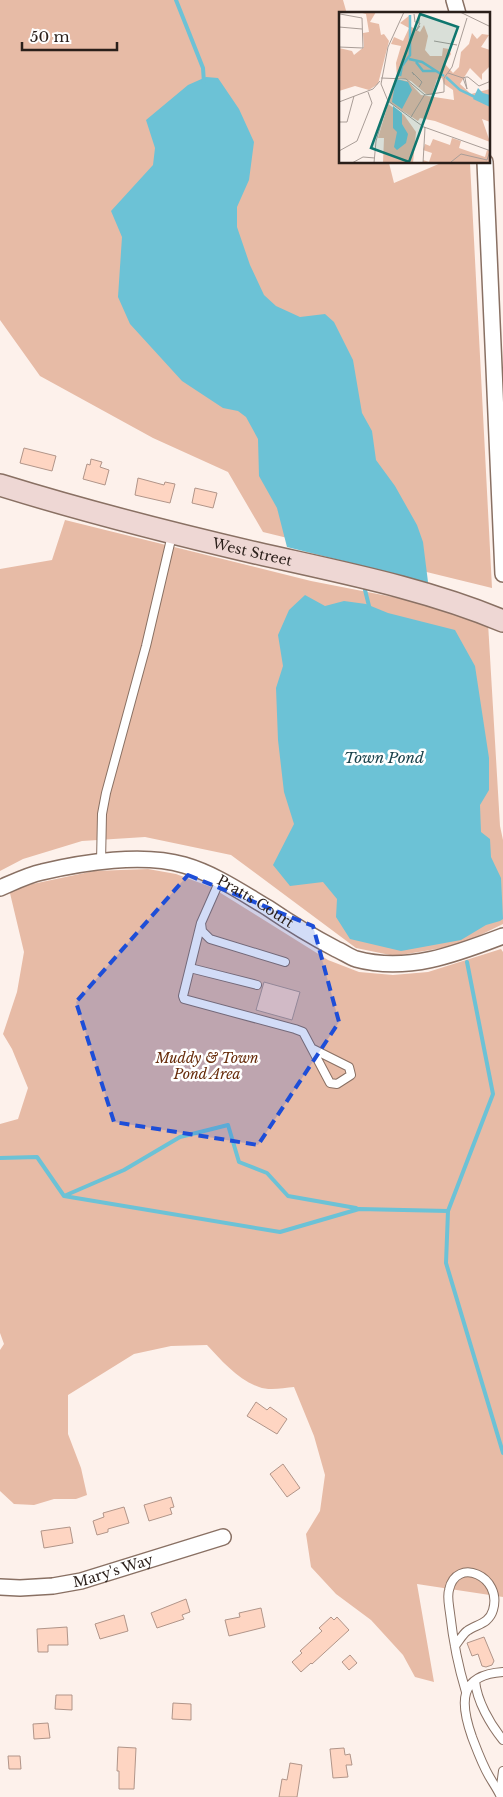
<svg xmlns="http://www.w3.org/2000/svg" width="503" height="1797" font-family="'Libre Baskerville',serif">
	<rect width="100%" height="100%" fill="#fdf1eb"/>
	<!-- green -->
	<path fill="#e7bba6" d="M0,0h343l4,14h-7v148l49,1 5,20 47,-20h29l22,425 -229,-56 -35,-60 -75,-34 -113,-62 -40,-56z
		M65,520l246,61 123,24 54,18 12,203 3,14v84l-39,19 -22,5 -47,8 -39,-8 -125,-93 -86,-18 -63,4 -59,18 -23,12v-302l52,-9z
		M148,869l28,5 35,13 117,73 31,12 34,3 35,-3 73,-23 2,3v645l-86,-13 17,98 -19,-5 -12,-22 -32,-35 -35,-26 -25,-27 -5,-33 14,-23 5,-36 -11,-39 -20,-49c-11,1 -25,4 -35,0 -21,-7 -38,-27 -52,-42l-36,1 -37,8 -66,41v39l13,34 6,27 -11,4h-22l-20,6 -20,-1 -14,-13v-141l4,-6 -4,-11v-209l18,-5 10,-31 -16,-39 -9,-15 14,-42 7,-40 -15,-63 85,-18z"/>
	<!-- water -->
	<path fill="#6cc2d6" d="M206,77l12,1 21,31 15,33 -5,38 -12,27v20l13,38 14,30 12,11 24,11 25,-3 9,8 19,38 9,53 10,18 4,29 19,26 22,39 6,17 5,40 -14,1 -45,-9 -22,-12 -60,-15 -10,-39 -18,-32 -1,-37 -12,-22 -8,-6 -15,-3 -41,-27 -52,-57 -12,-27 4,-60 -11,-26 42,-46 2,-17 -9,-28 42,-35z
		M305,595l20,11 19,-5 22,3 22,9 67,17 20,36 14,92v32l-9,15 1,27 9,7 1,18 10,21 2,41 -3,2 -14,4 -25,15 -60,11 -51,-12 -14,-22 1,-18 -14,-17 -33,4 -17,-21 21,-41 -10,-32 -6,-52 -2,-52 7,-22 -5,-31 11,-25z"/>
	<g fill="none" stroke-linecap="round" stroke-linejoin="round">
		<!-- stream -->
		<path stroke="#6cc2d6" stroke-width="4" d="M176,0l27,68 1,15
			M365,590l5,20
			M467,962l26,132 -45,117 -2,52 57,190
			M0,1158l37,-1 27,39 216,36 79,-23 89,2
			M64,1196l60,-26 56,-33 48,-12 11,37 28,11 21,23 68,12"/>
	</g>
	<!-- building -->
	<path fill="#fed5c2" stroke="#b19589" d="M24,448l32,8 -4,15 -32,-8z
		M91,459l11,3 -2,5 9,3 -4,15 -22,-6 4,-15 3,1z
		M138,478l26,7 1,-3 10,2 -5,19 -35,-8z
		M195,488l22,5 -4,15 -21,-5z
		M264,982l36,10 -8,28 -36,-10z
		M256,1402l11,8 3,-3 17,12 -10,15 -30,-18z
		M283,1464l17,24 -13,9 -17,-23z
		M171,1497l3,10 -4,1 2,6 -23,7 -5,-16z
		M124,1507l5,16 -21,6v3l-11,3 -4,-14 11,-4 -1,-4z
		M70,1527l3,16 -29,5 -3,-17z
		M186,1599l4,13 -8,3 2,4 -27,9 -6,-15z
		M261,1608l4,19 -36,9 -4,-16 15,-3 -1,-4z
		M124,1615l4,16 -28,8 -5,-15z
		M331,1617l3,3 3,-3 12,13 -37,34 -1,-1 -10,9 -9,-10 10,-9 -2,-2 22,-20 -3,-3z
		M67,1627l1,18h-20v7h-10l-1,-23z
		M484,1637l10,24 -2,4 -6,2 -4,-1 -4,-12 -6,2 -5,-13z
		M350,1655l7,8 -8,7 -7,-8z
		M56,1695h16v15l-17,-1z
		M173,1703l18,1v16l-19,-1z
		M48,1723l2,15 -16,1 -1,-15z
		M118,1747l18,1 -2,41h-15v-18h-2z
		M344,1748l1,7 5,-1 2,11h-6l2,12 -15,1 -3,-29z
		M8,1756h12l1,13h-12z
		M290,1763l12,2 -5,32h-18l3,-18 5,1z"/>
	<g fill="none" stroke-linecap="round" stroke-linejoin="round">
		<defs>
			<path id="lane" d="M101,862l1,-48 4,-21 40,-147 26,-111
				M220,880l-19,43 1,8 8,8 75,23
				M201,923l-18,73 1,3 111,30 8,3 27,51 7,1 14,-9 -2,-8 -36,-18
				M190,968l67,17
				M455,1646c4,-5 7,-11 12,-15 10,-7 22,-7 26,-21 10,-34 -37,-54 -44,-20 -2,7 0,15 1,23 3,27 8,53 16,79
				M475,1681c2,20 15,43 28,59
				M500,1794l3,-23
				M501,1797c-3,-7 -8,-14 -12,-21 -7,-12 -12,-26 -17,-39 -12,-34 -14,-62 31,-65"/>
			<g id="street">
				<path d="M454,0l4,14"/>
				<path d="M485,162l18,412"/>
				<path id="s1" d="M0,888c14,-6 28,-13 42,-16 42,-10 101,-19 142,-7 31,9 57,27 84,43 22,15 45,29 68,41 7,3 14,8 20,10 51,14 100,-5 147,-23"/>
				<path id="s2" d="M0,1587l20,1 33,-2 28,-5 142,-44"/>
			</g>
			<g id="secondary">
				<path id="s3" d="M0,485c84,26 170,48 256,68 83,19 168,35 247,68"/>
			</g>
		</defs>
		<!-- lane casing -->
		<use href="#lane" stroke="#897063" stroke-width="10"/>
		<!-- street casing -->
		<use href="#street" stroke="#897063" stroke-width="18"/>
		<!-- secondary casing -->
		<use href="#secondary" stroke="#897063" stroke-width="24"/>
		<!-- lane -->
		<use href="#lane" stroke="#fff" stroke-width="8"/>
		<!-- street -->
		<use href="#street" stroke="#fff" stroke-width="15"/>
		<!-- secondary -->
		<use href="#secondary" stroke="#eed7d4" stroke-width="21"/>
	</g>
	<!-- marked area -->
	<path fill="#1d4ed8" fill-opacity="0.2" stroke="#1d4ed8" stroke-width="4" stroke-dasharray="10 6" stroke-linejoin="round" d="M188,875l125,51 26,96 -81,123 -144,-23 -38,-120z"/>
	<g text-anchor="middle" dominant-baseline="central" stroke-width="5" stroke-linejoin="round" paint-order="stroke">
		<!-- street labels -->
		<g font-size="14" fill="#2a1f1a" stroke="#fff">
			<text stroke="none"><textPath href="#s3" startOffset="261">West Street</textPath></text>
			<text stroke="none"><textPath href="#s1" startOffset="269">Pratts Court</textPath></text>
			<text stroke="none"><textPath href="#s2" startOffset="115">Mary's Way</textPath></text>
		</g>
		<!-- park labels -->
		<g font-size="14" font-style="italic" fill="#682d0c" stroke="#fff">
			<text x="207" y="1058">Muddy &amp; Town<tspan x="207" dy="16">Pond Area</tspan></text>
		</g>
		<!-- water labels -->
		<g font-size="15" font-style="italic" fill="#1a424b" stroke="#fff">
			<text x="384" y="757">Town Pond</text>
		</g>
	</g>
	<!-- overview -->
	<g transform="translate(339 12)">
		<rect width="151" height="151" fill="#fdf1eb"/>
		<path d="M20,0h17l-6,10 9,2 2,11 3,-1 5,7 -11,43 -9,6 -14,-4 -16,5v-43l13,3 2,4 10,-8 -1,-14 6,-1 -3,-18zM71,3v11l10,6 4,-7 4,11 -3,14 5,6h12l1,-8 6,1 2,5 -6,10 8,9 6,-6 2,-15 8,-8 3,-11 5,6 5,-5 7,1 -8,12 9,3v16l-8,8v6l-12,-12 -10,16 11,10 19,-5v33l-8,-3 8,23 -55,-21 -15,-3 -2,3 -29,-19 6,-23 13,2 13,14 33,5 -1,-10 -9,-6 -2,-6 -5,1 -5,16 -6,-1 -15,-13 -14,-4 -1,-14 5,-17 -10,-2 3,-7 9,4 6,-13 -9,-5zM49,92l16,11 12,17 -3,31h-30l1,-25h-6zM113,126l9,3 -2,7 26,9 2,-7 3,1v12h-67v-3l6,2 3,-9 -9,-3 2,-6 5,2 3,-7 17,6z" fill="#e7bba6"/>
		<path d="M57,67l12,3 4,8 -10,19 -10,-7zM139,76l5,5 7,2v12l-17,-8zM54,94l9,7v11l6,10 -2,9 -9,7 -3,-3 3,-15 -4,-4z" fill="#6cc2d6"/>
		<path fill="none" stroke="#6cc2d6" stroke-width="2.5" d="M70,47l13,3 22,14M77,50l7,9h13M61,64l2,-10 8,-11v-40M107,65l14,13 15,7"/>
		<path fill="none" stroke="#a99d97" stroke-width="1" d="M63,0h21M65,0l-16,35 -7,37 7,17 37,27 -2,35M121,0l31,15M75,2l1,8 4,1 1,-11M81,14l-4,5 4,-8M0,15l23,2M95,29l23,4M0,35l24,1 -1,-30 -22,-4M109,61l15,5M75,63l-2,-3 10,10 -3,5M42,66l25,1 19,16 19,-3v-14l8,-11 15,-49M126,66l2,11 -4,-11 3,-1h2l11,9 12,-5M0,90l34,-13 7,-8M72,105l14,-23M0,110h8l7,-26M85,115l67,24M0,139l18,-10 15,-38 -4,-11M112,150l10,-8 26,6 3,-9M13,151l11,-6 12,1M35,151l2,-22 12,-40"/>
		<path fill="#0f766e" fill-opacity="0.15" stroke="#0f766e" stroke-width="2.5" d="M81,2l38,13 -49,135 -38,-14z"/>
		<rect width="151" height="151" fill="none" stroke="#2a1f1a" stroke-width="2.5"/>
	</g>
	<!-- scale -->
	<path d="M22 42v8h95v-8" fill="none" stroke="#2a1f1a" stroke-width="2.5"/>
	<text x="30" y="42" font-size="15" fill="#2a1f1a" stroke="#ffffff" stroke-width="4" paint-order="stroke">50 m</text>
</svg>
